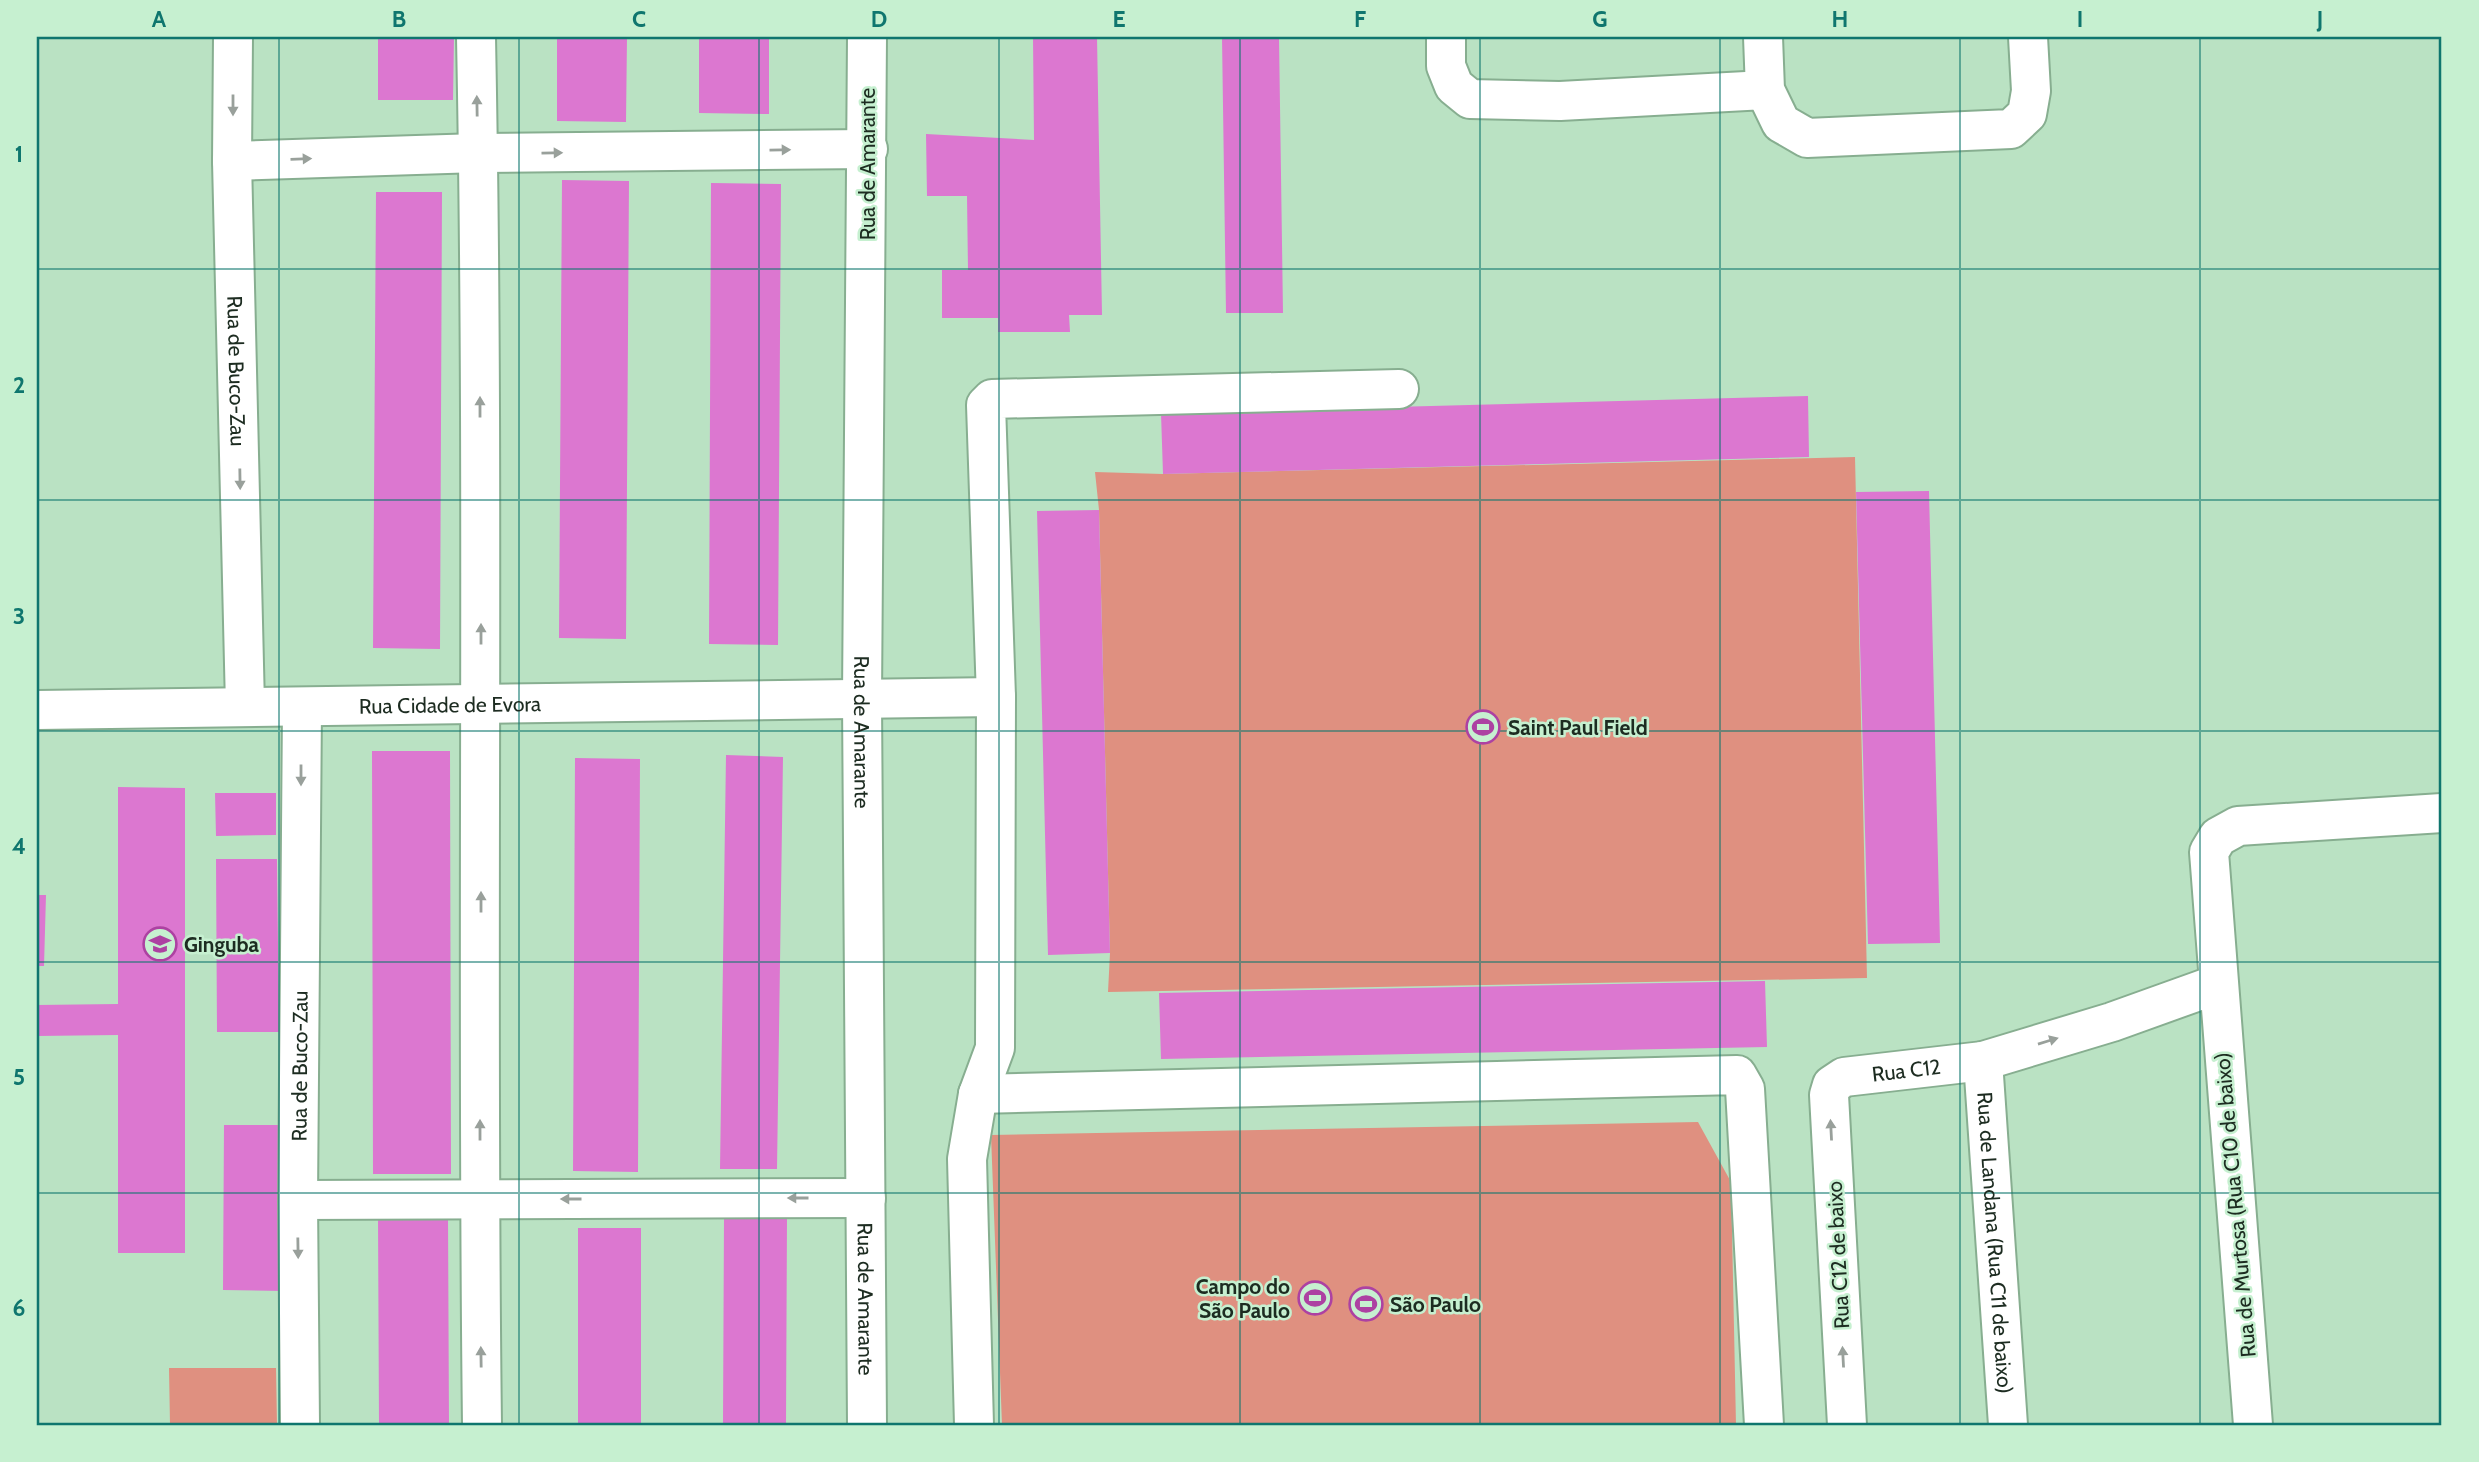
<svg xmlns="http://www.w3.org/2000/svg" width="2479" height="1462" font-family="Cabin,sans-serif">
	<rect width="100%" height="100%" fill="#bae2c3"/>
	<!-- green -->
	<path fill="#df9080" d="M1855,457l12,521 -759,14 2,-39 -11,-443 -4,-38 68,2z
		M1698,1122l33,60 5,243h-734l-11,-290z
		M169,1368h107l1,57h-107z"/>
	<!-- building -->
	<path fill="#dc77d0" d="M378,37h76l-1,63h-75z
		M557,37h70l-1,85 -69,-1z
		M699,37h70v77l-70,-1z
		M1033,37h64l5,278h-33l1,17h-72v-14h-56v-48h26l-1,-74h-40l-1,-62 108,6z
		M1222,37h57l4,276h-57z
		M562,180l67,1 -3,458 -67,-1z
		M711,183l70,1 -3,461 -69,-1z
		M376,192h66l-2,457 -67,-1z
		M1808,396l1,61 -646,17 -2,-61z
		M1929,491l11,452 -72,1 -12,-452z
		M1099,510l11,443 -62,2 -11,-444z
		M372,751h78l1,423h-78z
		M726,755l57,2 -6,412h-57z
		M575,758l65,1 -2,413 -65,-1z
		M118,787l67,1v465h-67v-218l-81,1v-31l81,-1z
		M215,793h61v42l-60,1z
		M216,859h61l2,173h-62z
		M37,895h9l-2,71h-7z
		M1765,981l2,66 -606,12 -2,-66z
		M224,1125h62l-2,166 -61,-1z
		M378,1216h70l1,209h-70z
		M724,1217h63l-1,208h-63z
		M578,1228h63v197h-63z"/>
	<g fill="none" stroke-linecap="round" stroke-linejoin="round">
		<defs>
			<g id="minor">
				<path id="s1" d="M233,37l-1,124 13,545"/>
				<path d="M476,37c9,463 0,925 6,1388"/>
				<path id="s2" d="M867,37l-5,662 5,726"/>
				<path d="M1446,37v29l8,20 16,13 90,2 205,-11"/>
				<path d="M1763,37l2,53 16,33 26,15 204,-9 16,-15 4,-23 -3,-54"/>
				<path d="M232,161l246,-8 390,-4"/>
				<path id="s3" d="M37,710l959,-13"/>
				<path id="s4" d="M1983,1061l25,364"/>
				<path d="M978,1094l759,-19 8,14 19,336"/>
				<path d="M298,1200l568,-2"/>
				<path id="s5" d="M300,1425l-2,-225 4,-493"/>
				<path d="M974,1425l-7,-266 11,-65 17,-46 1,-351 -10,-292 6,-6 407,-10"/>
				<path id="s6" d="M1847,1425l-18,-330 3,-10 12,-8 139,-16 129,-39 106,-38"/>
				<path d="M2253,1425l-44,-573 9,-15 20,-11 204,-13"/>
			</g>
		</defs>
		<!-- minor casing -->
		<use href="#minor" stroke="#87ae90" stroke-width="42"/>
		<!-- minor -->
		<use href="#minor" stroke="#fff" stroke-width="38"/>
	</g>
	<!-- one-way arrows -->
	<defs><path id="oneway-solid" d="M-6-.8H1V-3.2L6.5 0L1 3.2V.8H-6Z" transform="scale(1.75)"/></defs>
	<g fill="#99a09b">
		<use href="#oneway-solid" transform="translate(233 105) rotate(90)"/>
		<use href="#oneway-solid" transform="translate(477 106) rotate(-91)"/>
		<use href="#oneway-solid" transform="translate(780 150) rotate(-1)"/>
		<use href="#oneway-solid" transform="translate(552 153) rotate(-1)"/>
		<use href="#oneway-solid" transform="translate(301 159) rotate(-2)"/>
		<use href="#oneway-solid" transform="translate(480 407) rotate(-90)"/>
		<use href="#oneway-solid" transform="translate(240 479) rotate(89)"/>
		<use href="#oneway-solid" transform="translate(481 634) rotate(-90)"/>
		<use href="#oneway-solid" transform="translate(301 775) rotate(90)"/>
		<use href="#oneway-solid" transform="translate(481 902) rotate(-90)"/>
		<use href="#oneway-solid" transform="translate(2048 1041) rotate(-17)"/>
		<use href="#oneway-solid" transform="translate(480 1130) rotate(-90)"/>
		<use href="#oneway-solid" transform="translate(1831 1130) rotate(-93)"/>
		<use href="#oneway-solid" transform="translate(798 1198) rotate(180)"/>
		<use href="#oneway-solid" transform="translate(571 1199) rotate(180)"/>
		<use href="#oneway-solid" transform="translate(298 1248) rotate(89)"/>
		<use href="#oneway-solid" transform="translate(481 1357) rotate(-91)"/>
		<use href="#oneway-solid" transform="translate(1843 1357) rotate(-93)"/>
	</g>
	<!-- grid -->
	<path fill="none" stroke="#0f766e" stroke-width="2" stroke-opacity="0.55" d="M279,37v1388M519,37v1388M759,37v1388M999,37v1388M1240,37v1388M1480,37v1388M1720,37v1388M1960,37v1388M2200,37v1388M37,269h2405M37,500h2405M37,731h2405M37,962h2405M37,1193h2405"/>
	<!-- icons -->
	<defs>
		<symbol id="stadium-ring" viewBox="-11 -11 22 22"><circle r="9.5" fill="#c6f0d0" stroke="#ad41a2" stroke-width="1.5"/><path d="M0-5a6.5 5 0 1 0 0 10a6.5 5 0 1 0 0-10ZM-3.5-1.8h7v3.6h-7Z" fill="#ad41a2"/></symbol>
		<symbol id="school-ring" viewBox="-11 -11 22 22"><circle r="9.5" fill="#c6f0d0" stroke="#ad41a2" stroke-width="1.5"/><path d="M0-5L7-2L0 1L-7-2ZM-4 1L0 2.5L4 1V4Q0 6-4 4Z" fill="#ad41a2"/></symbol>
	</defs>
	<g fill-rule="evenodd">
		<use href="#stadium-ring" x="1464" y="708" width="38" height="38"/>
		<use href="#school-ring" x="141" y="925" width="38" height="38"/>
		<use href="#stadium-ring" x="1296" y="1279" width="38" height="38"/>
		<use href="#stadium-ring" x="1347" y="1285" width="38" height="38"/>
	</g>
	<g text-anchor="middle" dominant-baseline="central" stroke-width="5" stroke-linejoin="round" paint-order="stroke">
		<!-- street labels -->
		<g font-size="21" fill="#1d2c21" stroke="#c6f0d0">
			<text transform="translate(867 164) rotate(-90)">Rua de Amarante</text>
			<text stroke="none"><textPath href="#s1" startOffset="334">Rua de Buco-Zau</textPath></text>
			<text stroke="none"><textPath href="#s3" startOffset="413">Rua Cidade de Evora</textPath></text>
			<text stroke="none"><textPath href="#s2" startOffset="695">Rua de Amarante</textPath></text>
			<text stroke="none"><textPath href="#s5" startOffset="359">Rua de Buco-Zau</textPath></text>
			<text stroke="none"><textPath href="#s6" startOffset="418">Rua C12</textPath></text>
			<text transform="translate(2235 1205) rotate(-95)">Rua de Murtosa (Rua C10 de baixo)</text>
			<text stroke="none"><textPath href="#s4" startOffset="182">Rua de Landana (Rua C11 de baixo)</textPath></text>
			<text transform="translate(1838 1255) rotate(-93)">Rua C12 de baixo</text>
			<text stroke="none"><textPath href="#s2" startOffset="1262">Rua de Amarante</textPath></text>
		</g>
		<!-- poi labels -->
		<g font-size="21" font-weight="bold" fill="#1d2c21" stroke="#c6f0d0" text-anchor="start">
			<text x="1508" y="727">Saint Paul Field</text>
			<text x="184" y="944">Ginguba</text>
			<text x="1290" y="1286" text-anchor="end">Campo do<tspan x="1290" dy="24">São Paulo</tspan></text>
			<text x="1390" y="1304">São Paulo</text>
		</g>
	</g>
	<!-- border -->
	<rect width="2479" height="1462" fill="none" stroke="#c6f0d0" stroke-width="77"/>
	<rect x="38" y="38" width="2402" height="1386" fill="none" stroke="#0f766e" stroke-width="2.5"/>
	<g font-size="23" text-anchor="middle" font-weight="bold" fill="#0f766e">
		<text x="159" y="27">A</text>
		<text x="399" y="27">B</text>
		<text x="639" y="27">C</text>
		<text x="879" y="27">D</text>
		<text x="1119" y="27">E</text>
		<text x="1360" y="27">F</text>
		<text x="1600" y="27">G</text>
		<text x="1840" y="27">H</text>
		<text x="2080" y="27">I</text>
		<text x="2320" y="27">J</text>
		<text x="19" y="162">1</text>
		<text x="19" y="393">2</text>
		<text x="19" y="624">3</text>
		<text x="19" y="854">4</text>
		<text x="19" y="1085">5</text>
		<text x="19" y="1316">6</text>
	</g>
</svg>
